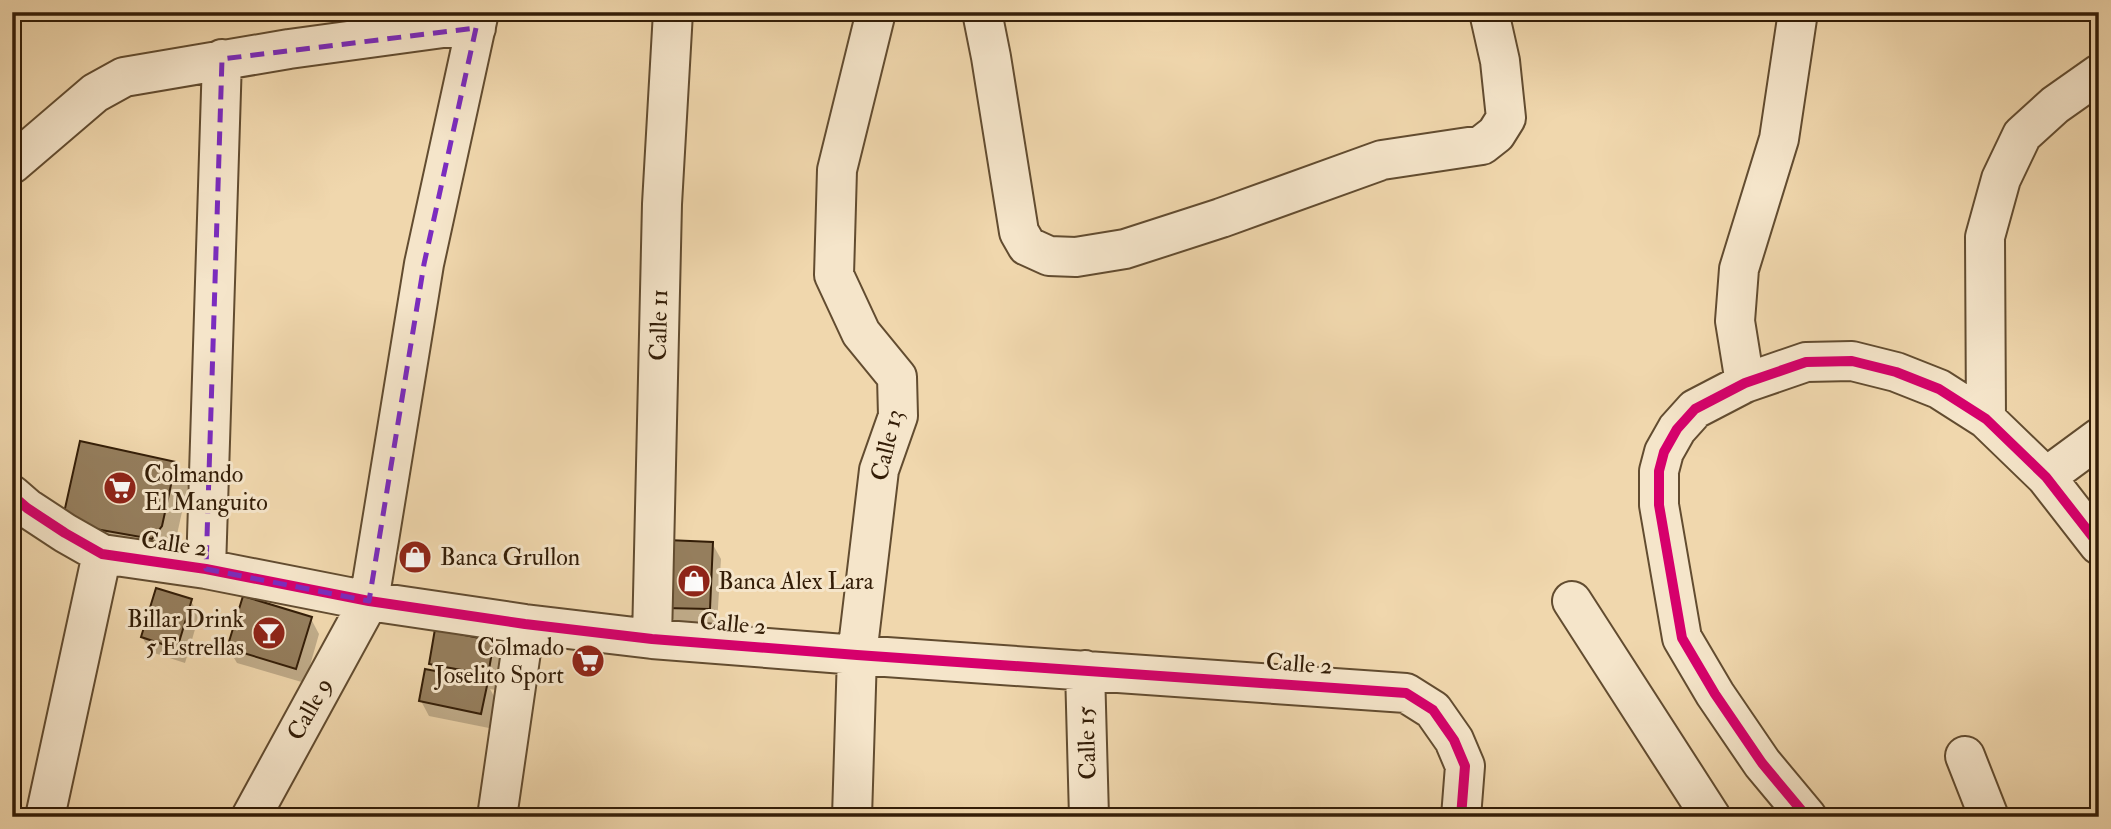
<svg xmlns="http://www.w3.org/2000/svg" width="2111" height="829" font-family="'IM FELL Double Pica',serif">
	<rect width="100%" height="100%" fill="#f0d7ad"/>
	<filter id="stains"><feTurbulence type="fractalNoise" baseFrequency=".00286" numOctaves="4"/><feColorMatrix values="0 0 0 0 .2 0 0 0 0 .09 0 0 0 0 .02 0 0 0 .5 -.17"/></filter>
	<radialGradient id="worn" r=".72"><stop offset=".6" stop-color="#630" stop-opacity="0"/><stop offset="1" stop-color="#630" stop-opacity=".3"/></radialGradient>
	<!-- shadow -->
	<path fill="#0003" d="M175,464l13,21 -14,63 -96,-13z
		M712,543l9,16 -4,65 -42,-2 -9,-15z
		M191,601l8,15 -14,47 -34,-11 -9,-15z
		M311,619l8,15 -14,49 -68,-20 -9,-15z
		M493,643l8,15 -5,32 -6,-1 5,9 -6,30 -60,-12 -8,-15 15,-28 -6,-9z"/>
	<!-- building -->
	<path fill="#957e5d" stroke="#331d07" stroke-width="2" d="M80,441l96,21 -14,64 -10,13 -79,-14 -9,-12z
		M667,540l46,2 -3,67 -46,-1z
		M156,588l36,11 -15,50 -36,-12z
		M243,596l69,21 -16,52 -69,-21z
		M435,629l59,12 -6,34 -59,-11z
		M425,669l63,12 -7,33 -62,-13z"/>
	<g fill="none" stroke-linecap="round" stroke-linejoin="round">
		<defs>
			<path id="minor" d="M982,12l9,45 28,175 8,14 22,10 27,1 49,-8 96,-31 161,-58 100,-15 14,-11 10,-16 -6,-57 -11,-49
				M12,164l83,-71 29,-16 165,-28 154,-21h33
				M1745,383l-10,-62 4,-52 40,-130 19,-127
				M1986,419l-1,-182 16,-58 21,-44 33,-30 44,-31
				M2046,477l53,-39
				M12,495l15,13 38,25 37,21 104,15 163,32 156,23 127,15 205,16 549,38 27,17 21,30 11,26 -4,51
				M206,569l16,-510
				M1572,601l139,216
				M652,639l10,-435 11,-192
				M1085,670l4,147
				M1965,756l24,61
				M45,817l57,-263
				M251,817l118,-216 55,-337 55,-252
				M497,817l28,-193
				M852,817l5,-162 22,-185 19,-54 -1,-39 -36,-44 -27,-58 3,-105 39,-158
				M1807,817l-45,-54 -47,-69 -33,-56 -23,-133v-34l5,-19 13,-23 18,-20 50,-26 61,-21 46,-1 44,11 43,17 47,30 60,58 53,68"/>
		</defs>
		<!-- minor casing -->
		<use href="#minor" stroke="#624c30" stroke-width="42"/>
		<!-- minor -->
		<use href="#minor" stroke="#f5e5ca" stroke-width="38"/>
		<defs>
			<path id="cycleway" d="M12,495l15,13 38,25 37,21 104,15 163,32 156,23 127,15 205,16 549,38 27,17 21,30 11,26 -4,51
				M1807,817l-45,-54 -47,-69 -33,-56 -23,-133v-34l5,-19 13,-23 18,-20 50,-26 61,-21 46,-1 44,11 43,17 47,30 60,58 53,68"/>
		</defs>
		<!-- cycleway casing -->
		<use href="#cycleway" stroke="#f5e5ca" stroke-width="15"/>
		<!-- cycleway -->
		<use href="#cycleway" stroke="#d6006c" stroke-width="10"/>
	</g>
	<!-- marked area -->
	<path fill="none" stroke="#7b2cbf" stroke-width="5" stroke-dasharray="14 9" stroke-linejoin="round" d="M476,28l-52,236 -55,337 -163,-32 16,-510z"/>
	<!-- icons -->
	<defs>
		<symbol id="supermarket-disc" viewBox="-11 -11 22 22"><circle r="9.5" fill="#8f2418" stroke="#f5e5ca"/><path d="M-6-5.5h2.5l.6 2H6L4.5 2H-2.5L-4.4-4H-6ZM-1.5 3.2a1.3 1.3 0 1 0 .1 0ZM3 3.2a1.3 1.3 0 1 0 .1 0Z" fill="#fff"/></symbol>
		<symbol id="shop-disc" viewBox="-11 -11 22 22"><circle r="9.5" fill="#8f2418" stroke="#f5e5ca"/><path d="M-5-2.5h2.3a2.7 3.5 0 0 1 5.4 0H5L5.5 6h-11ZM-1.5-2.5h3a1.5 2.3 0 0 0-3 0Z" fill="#fff"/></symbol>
		<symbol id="bar-disc" viewBox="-11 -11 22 22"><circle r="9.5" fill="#8f2418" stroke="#f5e5ca"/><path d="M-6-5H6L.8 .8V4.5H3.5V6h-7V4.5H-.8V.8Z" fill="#fff"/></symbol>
	</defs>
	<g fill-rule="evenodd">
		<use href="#supermarket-disc" x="101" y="469" width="38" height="38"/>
		<use href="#shop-disc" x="396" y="538" width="38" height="38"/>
		<use href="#shop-disc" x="675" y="562" width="38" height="38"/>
		<use href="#bar-disc" x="250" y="614" width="38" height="38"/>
		<use href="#supermarket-disc" x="569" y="642" width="38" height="38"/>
	</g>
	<g text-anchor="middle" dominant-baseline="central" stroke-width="6" stroke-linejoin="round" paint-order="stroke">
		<!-- street labels -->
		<g font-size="24" fill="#331d07" stroke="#f5e5ca">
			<text transform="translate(659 325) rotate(-89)">Calle 11</text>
			<text transform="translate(887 445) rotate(-77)">Calle 13</text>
			<text transform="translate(174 544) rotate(8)">Calle 2</text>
			<text transform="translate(733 624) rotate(5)">Calle 2</text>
			<text transform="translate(1299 664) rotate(4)">Calle 2</text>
			<text transform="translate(310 709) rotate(-61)">Calle 9</text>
			<text transform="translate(1087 743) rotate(-92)">Calle 15</text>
		</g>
		<!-- poi labels -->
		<g font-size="24" fill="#331d07" stroke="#f5e5ca" text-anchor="start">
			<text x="144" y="474">Colmando<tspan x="144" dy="28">El Manguito</tspan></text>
			<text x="440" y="557">Banca Grullon</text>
			<text x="718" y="581">Banca Alex Lara</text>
			<text x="244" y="619" text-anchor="end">Billar Drink<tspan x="244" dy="28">5 Estrellas</tspan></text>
			<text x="564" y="647" text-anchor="end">Colmado<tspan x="564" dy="28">Joselito Sport</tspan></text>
		</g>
	</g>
	<!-- margin -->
	<rect width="2111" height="829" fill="none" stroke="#f0d7ad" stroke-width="42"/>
	<rect x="14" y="14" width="2083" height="801" fill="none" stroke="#331d07" stroke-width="3.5"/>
	<rect x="21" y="21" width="2069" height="787" fill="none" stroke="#331d07" stroke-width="2"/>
	<rect width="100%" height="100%" filter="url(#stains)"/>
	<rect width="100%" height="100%" fill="url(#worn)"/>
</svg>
